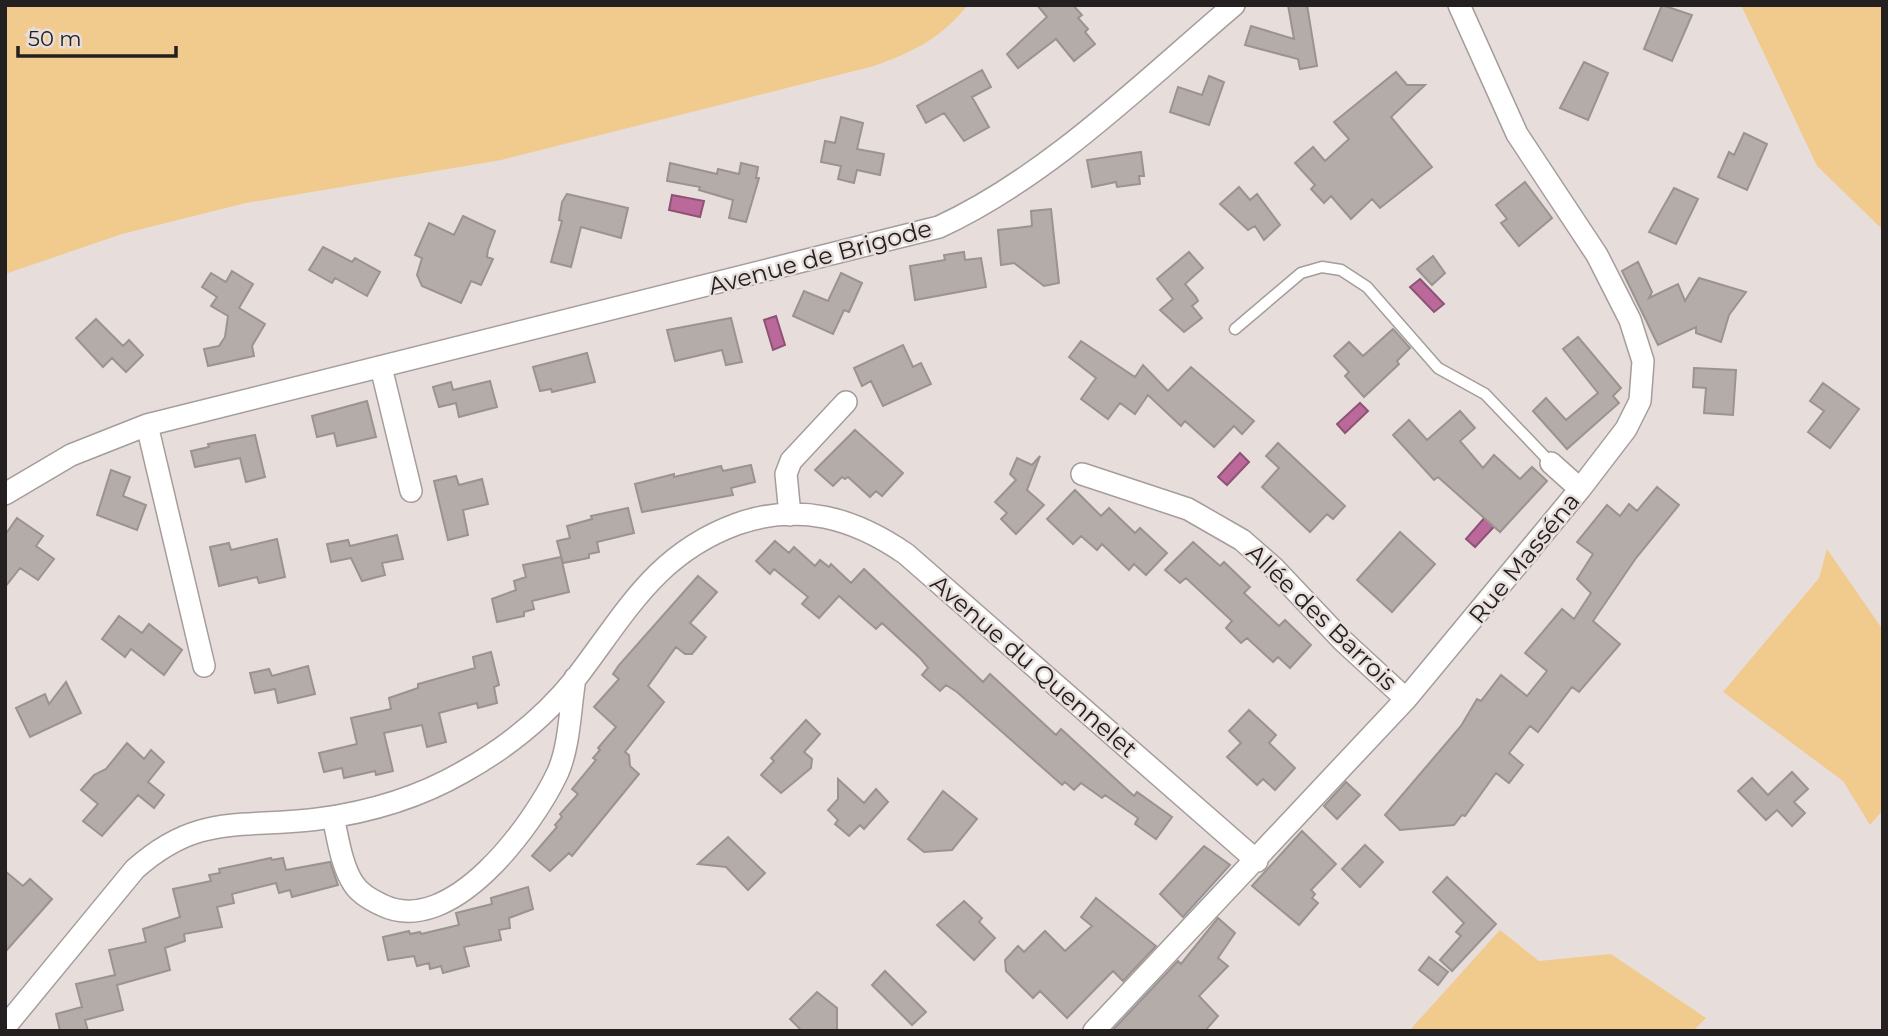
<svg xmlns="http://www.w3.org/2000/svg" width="1888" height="1036" font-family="Montserrat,sans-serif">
	<rect width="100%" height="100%" fill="#e7dedc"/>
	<!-- green -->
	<path fill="#f1ca8d" d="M5,5h963c-28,34 -53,46 -94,61l-373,94 -255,43 -124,31 -117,40z
		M1741,5h142v225l-66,-64z
		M1827,549l56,81v180l-13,15 -27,-44 -120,-89 96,-114z
		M1500,930l39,31 72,-7 95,64 -13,13h-284z"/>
	<!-- water -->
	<path fill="#bb699a" stroke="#8d5375" stroke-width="2" d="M672,195l32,6 -4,16 -31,-7z
		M1420,279l24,25 -10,8 -24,-25z
		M776,316l9,29 -12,5 -9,-30z
		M1360,403l8,8 -23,22 -8,-9z
		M1240,453l9,9 -22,23 -9,-8z
		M1493,508l10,9 -28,30 -9,-8z"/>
	<!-- building -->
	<path fill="#b3aca8" stroke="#9a938f" stroke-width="2" d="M1037,5h36l9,10 -4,3 10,11 -3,3 10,12 -21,17 -18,-22 -38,29 -11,-14 40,-37z
		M1288,5h19l10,61 -17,3 -2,-10 -53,-14 6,-19 43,13z
		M1662,5l30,10 -20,46 -28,-12z
		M1584,62l24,11 -20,47 -28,-12z
		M982,70l9,17 -19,10 17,30 -25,14 -20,-28 -18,10 -9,-17z
		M1396,72l11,13h18l-34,32 41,50 -52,41 -8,-9 -21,20 -20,-23 -7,7 -13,-14 4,-4 -20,-22 18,-16 12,14 24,-22 -15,-17z
		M1209,76l15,6 -15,43 -39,-13 8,-25 24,8z
		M841,117l22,6 -6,26 27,5 -4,21 -23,-5 -3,13 -16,-4 3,-13 -20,-4 4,-21 10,2z
		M1744,133l23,11 -20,46 -29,-13 11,-25 5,3z
		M1141,152l3,24h-5l1,8 -23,3 -1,-5 -24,5 -5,-27z
		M670,163l47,11 1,-5 21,5 2,-11 17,4 -2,11h3l-13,44 -17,-4 4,-18 -34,-10 1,-3 -33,-6z
		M1525,182l27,36 -33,28 -18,-23 6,-4 -11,-14z
		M1239,187l11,13 7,-6 23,31 -16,15 -9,-14 -7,4 -28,-26z
		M1674,188l24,11 -22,45 -27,-12z
		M567,194l61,14 -7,30 -40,-11 -10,40 -20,-5 11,-41 -3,-1 3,-18z
		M1051,209l8,74 -15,3 -30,-23 -13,2 -3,-35 34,-4 -1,-15z
		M463,216l32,15 -7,19 -1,7 6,2 -12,26 -10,-4 -10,22 -39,-17 -5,-11 5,-17 -7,-3 14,-32 25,12z
		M323,247l29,15 3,-4 25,14 -13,24 -32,-18 -3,5 -23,-13z
		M964,252l1,8 16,-2 5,29 -71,13 -5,-34 35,-6 -1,-5z
		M1189,252l14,16 -18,16 11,13 2,4 -6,5 10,12 -18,14 -24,-22 13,-11 -16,-20z
		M1433,256l12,17 -13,12 -15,-16z
		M1638,262l14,30 -3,6 29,-14 7,17 14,-23 47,14 -17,23 -8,27 -25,-9v-6l-38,18 -36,-74z
		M232,271l21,13 -14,24 26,16 -13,22 2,10 -46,10 -4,-17 15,-3 6,-9 3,-21 -17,-10 6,-9 -15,-10 9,-14 15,9z
		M841,273l21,10 -13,29 -5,-2 -11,24 -40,-18 11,-25 24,10z
		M731,318l11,44 -16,3 -4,-15 -47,11 -8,-31z
		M96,319l27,27 6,-6 14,15 -17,17 -14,-14 -9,9 -27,-29z
		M1393,329l17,19 -13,13 2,3 -35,33 -19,-21 4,-4 -15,-16 15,-14 14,14z
		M1578,337l43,51 -8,8 6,7 -52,46 -34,-38 13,-13 20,22 32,-27 -35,-44z
		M1081,341l54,36 8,-12 25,26 23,-24 63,54 -12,13 -8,-8 -20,21 -29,-26 -4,5 -33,-31 -13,19 -15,-11 -12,16 -27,-20 15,-21 -27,-21z
		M903,345l10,22 8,-4 10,21 -48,22 -12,-25 -9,5 -8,-18z
		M587,353l8,29 -43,10 -1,-3 -11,2 -7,-24z
		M1694,368l42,2 -3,45 -29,-2 2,-25 -13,-1z
		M490,381l7,26 -38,10 -3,-14 -17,4 -6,-20 18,-5 2,8z
		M1823,383l36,26 -29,39 -22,-16 16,-21 -14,-10z
		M367,401l9,36 -39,9 -3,-13 -17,4 -5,-21z
		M1460,411l15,17 -15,13 23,27 11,-13 26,24 12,-12 15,14 -47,51 -62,-55 -4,3 -41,-45 16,-15 18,20z
		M855,430l48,43 -21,23 -6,-5 -6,6 -22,-20 -3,2 -3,-2 -9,9 -18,-16z
		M255,435l10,42 -19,5 -6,-24 -45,9 -4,-16 18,-4 -1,-3z
		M1278,443l67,63 -12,13 -6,-5 -17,18 -48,-45 17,-19 -13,-12z
		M1040,456l-13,34 17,15 -28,29 -15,-15 6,-6 -12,-11 21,-22 -6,-6 7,-16 15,7z
		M751,465l4,17 -24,6 2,7 -91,17 -7,-28 39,-10v3l47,-11 2,5z
		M111,470l19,7 -7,19 23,9 -9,25 -40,-15z
		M456,476l3,9 23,-6 6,25 -25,6 5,25 -20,5 -14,-59z
		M1657,487l22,18 -43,53 -43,63 27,23 -41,48 -7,-5 -34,45 -8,-6 -21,27 14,12 -14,18 -13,-10 -31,43 -3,-1 -8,10 -54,5 -15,-15 76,-89 16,-27 4,2 20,-26 26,21 20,-25 -22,-18 37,-44 12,10 17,-26 -14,-14 16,-25 -16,-12 30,-37 13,11 9,-12 8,7z
		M1075,490l26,26 8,-8 26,25 5,-5 27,25 -21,22 -12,-11 -5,6 -27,-26 -5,6 -16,-14 -8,8 -26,-25z
		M628,508l6,25 -37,9 2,10 -10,2v4l-26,5 -6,-22 13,-3 -3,-12 25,-7 -1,-3z
		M17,518l26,18 -7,10 18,13 -16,21 -18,-12 -15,19v-52z
		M1400,532l35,32 -43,48 -35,-32z
		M397,535l6,24 -21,4 3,12 -23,6 -11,-23 -20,4 -4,-18 21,-4 2,6z
		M277,539l8,38 -26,6 -2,-6 -38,9 -9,-39 19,-4 2,7z
		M775,541l14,12 5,-6 21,19 5,-6 9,7 2,-3 20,19 13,-14 119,113 7,-8 66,61 5,-6 73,67 3,-4 35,25 -16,22 -21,-15 3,-6 -33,-23 -3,3 -21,-15 -7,7 -9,-8 -3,3 -105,-93 -11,-7 -6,6 -18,-16 6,-7 -8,-10 -38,-35 -6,6 -37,-33 -20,22 -17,-14 6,-7 -34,-28 -4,5 -14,-13z
		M1193,542l27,24 4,-4 26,25 -6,6 35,33 6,-6 26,25 -21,23 -12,-11 -5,5 -26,-24 -6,5 -15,-15 6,-7 -46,-43 -6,5 -15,-13z
		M561,557l8,35 -37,9 2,8 -10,3v4l-27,6 -5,-23 24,-9 -2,-9 12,-4 -3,-12z
		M698,576l19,16 -27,31 16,14 -14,17h-7l-9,-7 -28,39 16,16 -39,50 4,3 1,11 9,8 -67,82 -3,-3 -19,18 -18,-15 25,-29 -2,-2 7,-8 -2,-3 18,-20 -6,-5 24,-29 -3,-2 7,-8 -2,-2 18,-21 -22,-20 25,-28 -6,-5 6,-9z
		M119,616l23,17 7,-9 33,26 -18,25 -33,-26 -6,8 -23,-18z
		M491,652l8,33 -5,2 3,16 -19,5 -1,-5 -38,10 7,29 -19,5 -5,-22 -38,8 9,38 -17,4 -1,-4 -31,7 -2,-10 -18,4 -5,-19 38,-9 -6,-26 40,-9 -2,-11 29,-10v-4l57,-16 -2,-11z
		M308,666l7,28 -37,9 -3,-14 -20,4 -5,-20 19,-4 3,7z
		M66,682l15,31 -51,24 -14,-29 29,-14 4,10z
		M1249,710l27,25 -7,8 26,25 -20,22 -12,-11 -6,6 -30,-28 14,-14 -12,-12z
		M806,720l14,14 -16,18 8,7 -1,9 -30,25 -20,-18 13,-14 -3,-3z
		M127,743l17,16 7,-9 13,12 -16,20 16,13 -10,13 -16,-13 -36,41 -19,-15 15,-17 -17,-14 13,-15 12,-6z
		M1792,772l16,17 -14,13 11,11 -13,13 -15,-16 -11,10 -28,-29 14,-13 16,17z
		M838,779l26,24 12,-14 12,13 -24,27 -4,-4 -11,11 -14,-12 3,-4 -10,-10 10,-11z
		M1346,782l14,13 -23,24 -13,-13z
		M943,791l34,28 -25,31 -28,2 -16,-13z
		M1302,831l34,33 -25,26 4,4 -3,4 6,5 -19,22 -47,-39z
		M728,837l37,36 -17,17 -22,-23 -28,-3z
		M1365,845l18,17 -23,25 -18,-18z
		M1204,846l26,19 -47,52 -23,-23z
		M271,858l1,2 11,-2 3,12 44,-8 8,23 -46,12 -2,-7 -11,3 -3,-10 -44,11 2,9 -17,4 5,20 -38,7 1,7 -20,7 5,22 -53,15 6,25 -38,10 3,11h-28l-4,-17 26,-7 -6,-23 39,-9 -6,-25 37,-8 -3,-13 37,-12 -7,-28 38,-8 -2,-6 11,-2 -1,-4z
		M5,871l18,15 7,-7 22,20 -47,53z
		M1447,877l49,47 -44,47 -12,-11 21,-24 -5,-4 8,-9 -31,-31z
		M528,887l5,22 -24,9 1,10 -11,2 2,10 -37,7 5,19 -26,7 -2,-7 -11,3 -1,-6 -12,3 -3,-10 -26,4 -5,-23 26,-6 1,3 10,-2 1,2 38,-9 -3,-12 36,-9 -1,-6z
		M1096,898l60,48 -33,35 -10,-10 -46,47 -27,-27 -7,7 -27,-27 -1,-11 13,-14 6,6 21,-21 20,20 27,-25 -11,-9z
		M964,901l18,17 -3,4 16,16 -21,22 -37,-35z
		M1218,918l17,15 -17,25 10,8 -29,30 19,20 -13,15h-93l66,-70 3,3z
		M1429,957l19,15 -10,13 -19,-15z
		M885,971l41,41 -14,13 -40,-40z
		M817,992l20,16v23h-35l-12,-12z"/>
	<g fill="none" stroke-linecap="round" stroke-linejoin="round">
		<defs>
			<path id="lane" d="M1235,329l66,-56 21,-6 19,3 26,17 71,81 47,26 66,69"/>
			<path id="street" d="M381,367l30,124
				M147,425l57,241
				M1551,463l29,26
				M1082,474l106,35 54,31 32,28 69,73 63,58
				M5,494l66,-39 76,-30 792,-198c110,-51 203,-144 295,-222
				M790,515l-4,-41 5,-13 55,-59
				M333,817c5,21 8,47 20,66 6,10 18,17 29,22 69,34 152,-81 176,-133 12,-28 12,-64 17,-94
				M5,1027l130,-158c64,-57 107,-40 183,-50 52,-7 100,-21 145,-47 43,-24 82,-55 113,-94 50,-65 79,-124 161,-154 62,-22 117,-6 169,30l351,307
				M1094,1031l312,-332 174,-210 46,-60 14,-28 3,-40 -13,-41 -33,-65 -80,-121 -58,-129"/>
		</defs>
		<!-- lane casing -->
		<use href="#lane" stroke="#a59d9b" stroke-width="13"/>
		<!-- street casing -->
		<use href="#street" stroke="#a59d9b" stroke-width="24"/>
		<!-- lane -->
		<use href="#lane" stroke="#fff" stroke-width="10"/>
		<!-- street -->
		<use href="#street" stroke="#fff" stroke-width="21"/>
	</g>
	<g text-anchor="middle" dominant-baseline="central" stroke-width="5" stroke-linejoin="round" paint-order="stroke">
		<!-- street labels -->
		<g font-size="24" fill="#23201f" stroke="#e7dedc">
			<text transform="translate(820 257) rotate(-15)">Avenue de Brigode</text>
			<text transform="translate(1524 558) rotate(-51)">Rue Masséna</text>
			<text transform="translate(1322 617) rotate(44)">Allée des Barrois</text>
			<text transform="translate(1034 666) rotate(41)">Avenue du Quennelet</text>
		</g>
	</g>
	<!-- border -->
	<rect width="1888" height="1036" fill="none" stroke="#23201f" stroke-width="14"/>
	<!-- scale -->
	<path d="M18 46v10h158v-10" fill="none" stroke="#23201f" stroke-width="3.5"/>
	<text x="28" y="46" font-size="21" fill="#23201f" stroke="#e7dedc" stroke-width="5" paint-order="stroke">50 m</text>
</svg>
